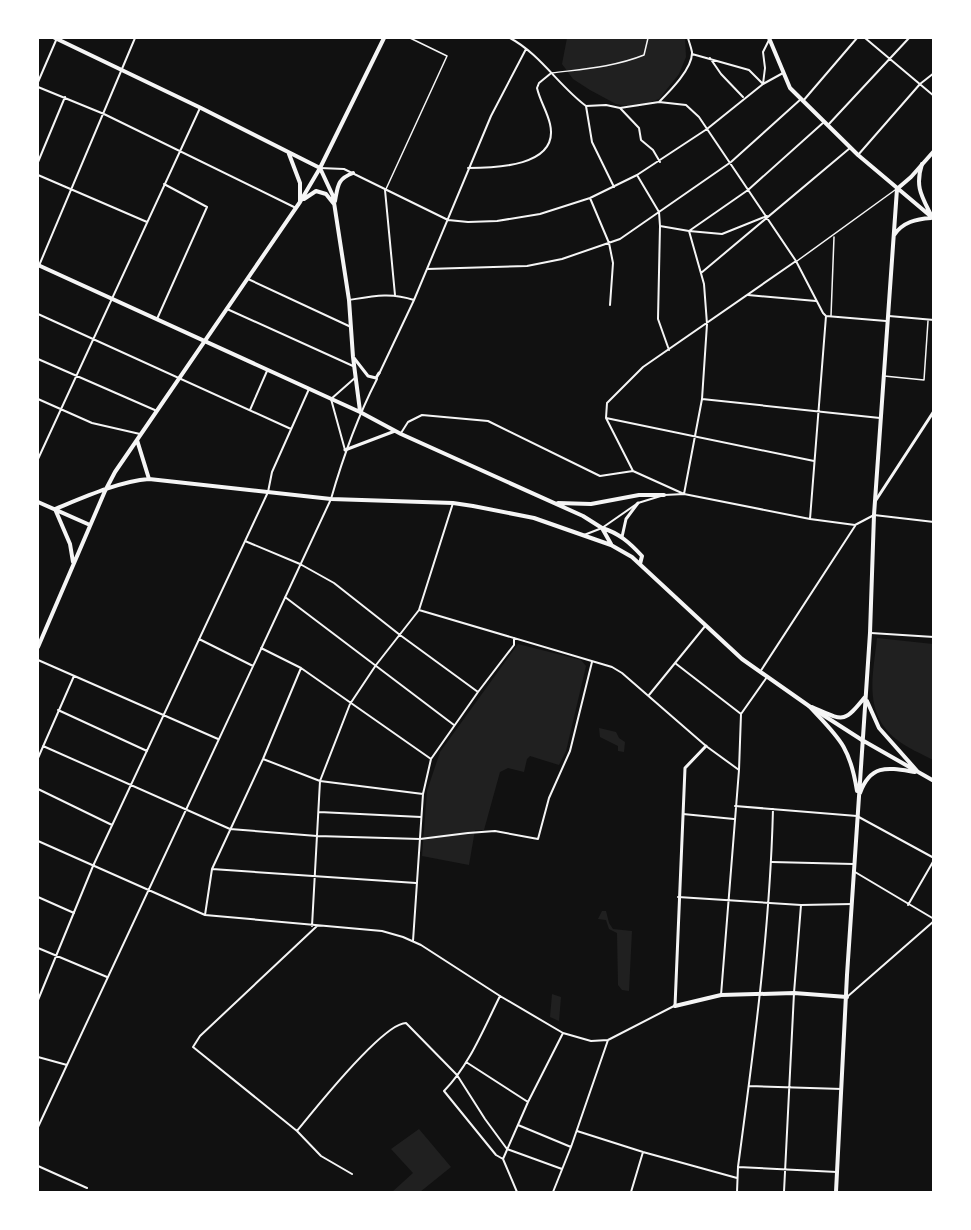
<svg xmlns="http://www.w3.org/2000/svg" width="971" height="1230" font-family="Commissioner,sans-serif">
	<rect width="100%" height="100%" fill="#111"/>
	<!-- green -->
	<path fill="#202020" d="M567,38h118l1,19 -7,17 -20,25 -22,8 -21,-3 -26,-14 -17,-11 -11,-15z
		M877,638l56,6v116c-11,-6 -26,-12 -37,-21 -33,-27 -23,-63 -19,-101z
		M518,644l63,16 5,6 -20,85 -7,14 -29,-9 -3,3 -3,13 -16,-4 -8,4 -16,58h-9l-6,35 -47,-9 5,-65 13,-39z
		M599,728l17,4 3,6 6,4 -1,10 -6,-1v-5l-18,-9z
		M602,911h4l3,12 4,6 19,2 -3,60 -7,-1 -4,-5 -1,-52 -8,-4 -3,-9 -8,-1z
		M552,994l9,3 -2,24 -9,-4z
		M419,1129l32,38 -31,25h-28l21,-19 -22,-24z"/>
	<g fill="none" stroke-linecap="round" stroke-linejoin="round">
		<!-- service -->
		<path stroke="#f5f5f5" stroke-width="1.5" d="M552,73c31,-4 62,-6 92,-18l4,-17
			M386,189l61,-133 -37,-18
			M797,261l98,-71
			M831,316l3,-79
			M884,376l40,4 4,-59"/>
		<!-- minor -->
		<path stroke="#f5f5f5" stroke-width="2" d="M510,38c30,16 49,48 76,68l6,36 22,45
			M865,38l69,58
			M692,54l57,16 13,13
			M710,58l11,16 22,23
			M38,82l19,-44
			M763,84l2,-16 -2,-16 6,-12
			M38,87l66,27 192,94
			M803,101l54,-63
			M659,102l27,3 13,12 97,144 27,52 3,3 -16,203
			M586,106l20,-1 14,3 39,-6c11,-11 34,-34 33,-50 -1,-5 -3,-10 -4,-14
			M620,108l19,20 2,12 12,10 7,12
			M828,125l81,-87
			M858,155l62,-71 14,-11
			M38,162l27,-65
			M320,168l24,1 104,51 20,2 29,-1 43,-7 50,-16 47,-23 70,-46 56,-45 20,-11
			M468,168c26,0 92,-1 82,-44 -3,-13 -10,-23 -13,-36l2,-5 11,-9
			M38,175l109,47
			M637,175l22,37 1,14 -2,93 11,31
			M385,190l10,105
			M590,198l19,45 4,20 -3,42
			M660,226l29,5 59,-41 76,-68
			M38,268l97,-230
			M427,269l100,-3 35,-7 58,-20 111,-77 70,-63
			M701,273l149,-125
			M248,279l103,48
			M748,295l68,6
			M349,300c24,-4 42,-8 65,0
			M227,309l126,57
			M38,314l253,115
			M826,316l60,5
			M889,316l45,4
			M157,319l50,-112 -43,-23
			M38,359l119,52
			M379,374l35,-74 77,-184 35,-67
			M38,399l54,24 48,11
			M702,399l178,19
			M250,410l17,-39
			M606,418l208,43
			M401,433l7,-11 14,-7 66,6 112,55 33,-5 51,23 18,-95 5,-75 -3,-40 -15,-53 33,3 45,-18
			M345,450l-14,-51 25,-22
			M38,459l162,-351
			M633,471l-27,-53 1,-15 36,-36 153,-106
			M584,535l18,-7 36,-25 26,-8 20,-1 126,25 45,6 19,-10 60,7
			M245,541l55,23 34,19 66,52 78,57
			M285,597l169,128
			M419,610l193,57 10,6 84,73 33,24
			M871,633l63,4
			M199,639l54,27
			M261,648l40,20 130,91
			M38,660l180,79
			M675,663l66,51
			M760,672l95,-146
			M649,695l57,-70
			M58,710l89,41
			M43,746l187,83 87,7 103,3 48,-6 27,-2 43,8 11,-41 21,-47 22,-89
			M38,758l36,-82
			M263,759l57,22 103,13
			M38,789l74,36
			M735,806l122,10 77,42
			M319,812l102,5
			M683,814l51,5
			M38,841l167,74 177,16 21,6 18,8 79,51 63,37 28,8 17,-1 66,-34
			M772,862l81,2
			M212,869l204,14
			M855,872l79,47
			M38,897l36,16
			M678,897l123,8 51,-1
			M908,905l26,-45
			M205,915l7,-46 51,-110 38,-91
			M312,926l8,-145 30,-77 26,-39 43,-55 34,-107
			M317,926l-117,110 -7,11 104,84 24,25 31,18
			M413,941l10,-147 8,-35 47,-67 36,-47v-7
			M38,948l69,29
			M721,995l18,-225 2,-56 26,-37
			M500,996c-16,32 -31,70 -56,95l52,64 7,4 14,33
			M847,997l87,-76
			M38,1000l55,-134 175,-374 4,-20 37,-83
			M38,1057l29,8
			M466,1062l62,40
			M749,1086l93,3
			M518,1125l53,22
			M38,1127l293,-628c12,-42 26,-81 46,-120
			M297,1131c17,-21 86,-108 109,-108l51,52 28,44 22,30 55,20
			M577,1131l66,21 94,26
			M503,1159l25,-57 35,-69
			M38,1166l49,22
			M738,1167l99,5
			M553,1192l18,-45 37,-107
			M631,1192l12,-40
			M737,1192l1,-25c16,-119 32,-238 35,-358
			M784,1192l10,-199 7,-88"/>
		<!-- tertiary -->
		<path stroke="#f5f5f5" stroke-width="3" d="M354,358l14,18 8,2 3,-5
			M345,450l50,-19
			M876,500l58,-89
			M622,537l4,-18 12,-16
			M675,1006l10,-238 21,-22"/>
		<!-- secondary -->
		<path stroke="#f5f5f5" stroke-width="4" d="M55,38l146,70 119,60 13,28 16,104 4,57 7,54
			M289,154l11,29v18
			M897,189l14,-12 23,-26
			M304,199l12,-8 10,3 8,10
			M335,201c3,-15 2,-22 18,-28
			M38,265l322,147 41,22 182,82 19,12 9,16
			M137,440l12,39
			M38,502l52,23
			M558,503l33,1 48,-9h25
			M55,509c27,-11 65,-28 94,-30l182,20 122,4 20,3 61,12 77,27 21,12 110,102 67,47 53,34
			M55,509l15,35 3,18
			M602,528c17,5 28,15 40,28l-2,8
			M38,647l67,-156 10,-19 185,-270 20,-34 64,-130
			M675,1006l46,-11 73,-2 53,4"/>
		<!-- primary -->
		<path stroke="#f5f5f5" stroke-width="4" d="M769,38l21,50 68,67 76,64
			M922,164c-7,22 -1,31 9,51
			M894,235c9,-13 22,-16 37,-17
			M867,701l12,27 39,44
			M809,706c30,32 41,40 48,85
			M812,707c32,14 31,17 53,-10
			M862,740l72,41
			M860,793c11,-30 29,-25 55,-21
			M836,1192l11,-217 23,-342 4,-118 23,-326"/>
	</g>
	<!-- border -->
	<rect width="971" height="1230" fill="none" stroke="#ffffff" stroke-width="78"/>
</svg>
